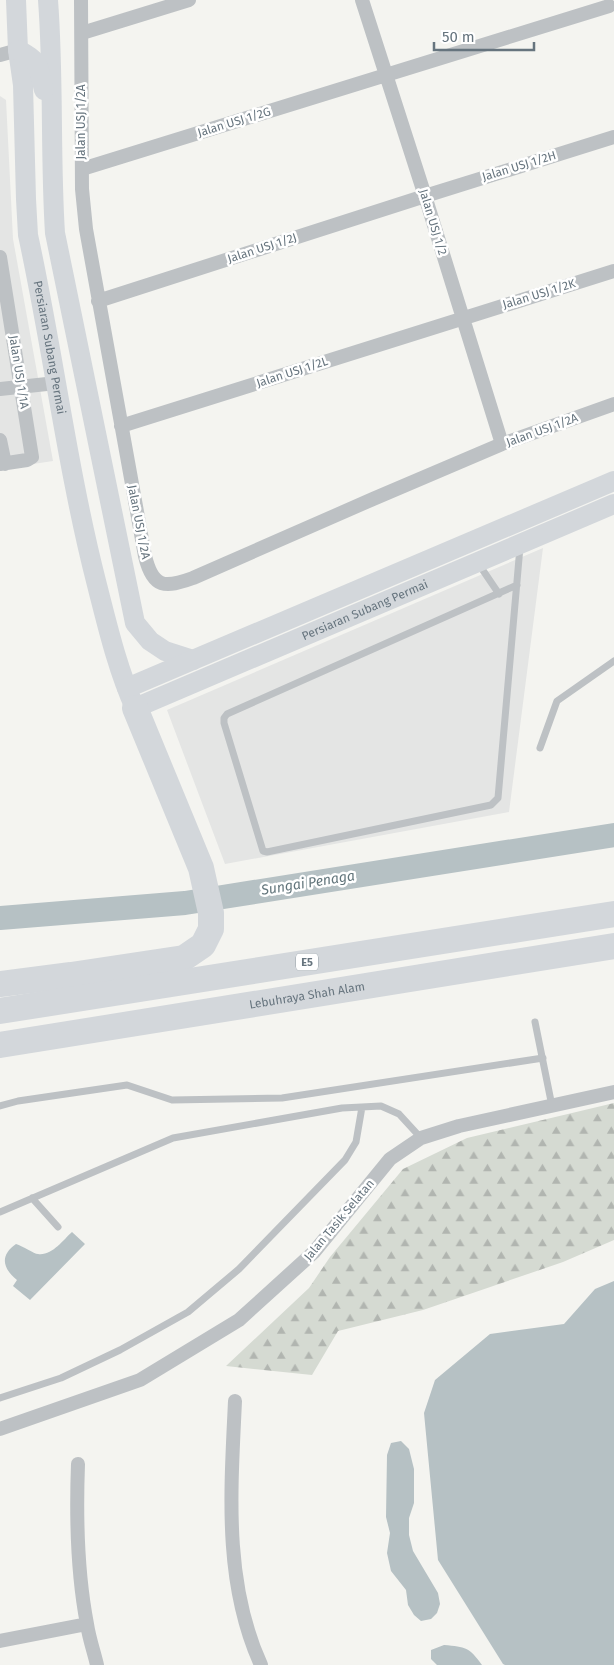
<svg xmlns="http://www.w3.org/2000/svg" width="614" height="1665" font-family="'Fira Sans',sans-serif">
	<defs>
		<pattern id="forest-firs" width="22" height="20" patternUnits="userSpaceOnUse" patternTransform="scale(1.25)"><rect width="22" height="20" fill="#d5dad2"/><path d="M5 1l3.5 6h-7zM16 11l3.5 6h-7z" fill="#b1b5b0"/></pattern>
	</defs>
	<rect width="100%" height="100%" fill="#f4f4f0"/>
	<!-- built -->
	<path fill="#e4e5e4" d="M0,96l6,4 7,139 40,222 -53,8z
		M543,548l-34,264 -284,52 -58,-154z"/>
	<!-- forest -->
	<path fill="url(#forest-firs)" d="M614,1103v137l-51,22 -140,48 -85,21 -26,44 -86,-9 83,-78 21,-31 73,-88 64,-31z"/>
	<!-- water -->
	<path fill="#b6c1c4" d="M72,1232l13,12 -55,56 -17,-14 4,-6c-15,-12 -17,-25 -1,-36 7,2 18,10 22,10 14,2 25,-14 34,-22z
		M614,1281v384h-109l-2,-1 -65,-104 -14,-147 11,-33 55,-46 74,-10 31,-35z
		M401,1441l8,8 5,20v34l-5,15v17l4,16 25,42 2,11 -3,9 -6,6 -10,2 -7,-6 -6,-10 -2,-15 -15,-19 -4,-18 3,-20 -4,-16 1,-62 4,-12z
		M444,1645c22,2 25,2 38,20h-45l-6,-6v-9z"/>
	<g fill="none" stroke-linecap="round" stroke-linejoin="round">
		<!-- river -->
		<path stroke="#b6c1c4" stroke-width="24" d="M0,918l185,-15 429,-68"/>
		<!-- service -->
		<path stroke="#bdc1c4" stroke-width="7" d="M478,563l21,31
			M517,585l-290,129 -3,4v5l39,128 4,1 224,-47 7,-7 22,-251
			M540,748l17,-47 57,-40
			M535,1022l17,84
			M0,1106l18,-5 109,-16 45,15 110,-2 261,-40
			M32,1198l26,29
			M0,1212l173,-74 169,-30 39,-2 18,8 22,24
			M0,1398l61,-20 59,-28 68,-38 51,-43 106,-109 11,-18 6,-35"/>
		<!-- minor -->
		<path stroke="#bdc1c4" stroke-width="14" d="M81,0l1,189 4,40 59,327c8,33 20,32 48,22l180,-79 129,-55 112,-40
			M362,0l63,196 77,248
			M82,33l107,-33
			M0,55l18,-5
			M82,169l527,-163
			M0,257l32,200 -5,3 -27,4
			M98,301l327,-105 189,-59
			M0,389l56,-6
			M121,426l493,-155
			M0,440l5,24
			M235,1401c-4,88 -12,181 26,264
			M0,1429l140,-49 99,-60 75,-68 76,-93 31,-21 38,-12 155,-34
			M78,1464c-2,53 -1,108 9,160 2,14 7,28 10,41
			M0,1641l87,-17"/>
		<!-- secondary -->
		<g stroke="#d3d7db" stroke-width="20">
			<path id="s1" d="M16,0l2,50 5,35 3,114 2,36c25,115 39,232 68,346 11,43 21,87 39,127l479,-204"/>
			<path d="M48,0c6,78 2,156 7,233l80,390 15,18 15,10 28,9"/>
			<path d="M18,50c23,11 20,17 26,40"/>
			<path d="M127,688l487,-207"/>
		</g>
		<!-- motorway -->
		<g stroke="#d3d7db" stroke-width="26">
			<path d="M0,984l71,-9 113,-17 19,-13 8,-16v-16l-10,-45 -66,-160"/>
			<path d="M0,1011l614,-97"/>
			<path id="s2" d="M0,1045l614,-99"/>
		</g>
	</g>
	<g text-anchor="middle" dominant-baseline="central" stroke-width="5" stroke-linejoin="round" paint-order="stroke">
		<!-- shield labels -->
		<rect fill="#fff" stroke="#949ea5" stroke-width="1" x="296" y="953.5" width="22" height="17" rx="4"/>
		<g font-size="11" font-weight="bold" fill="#66747e">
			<text x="307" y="962">E5</text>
		</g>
		<!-- street labels -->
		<g font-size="12" fill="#66747e" stroke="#fff">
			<text transform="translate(81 122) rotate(-90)">Jalan USJ 1/2A</text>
			<text transform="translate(234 122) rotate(-17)">Jalan USJ 1/2G</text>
			<text transform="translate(519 166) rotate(-17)">Jalan USJ 1/2H</text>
			<text transform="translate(433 222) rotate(73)">Jalan USJ 1/2</text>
			<text transform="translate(262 248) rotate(-18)">Jalan USJ 1/2J</text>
			<text transform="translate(539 294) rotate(-17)">Jalan USJ 1/2K</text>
			<text stroke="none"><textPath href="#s1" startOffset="350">Persiaran Subang Permai</textPath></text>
			<text transform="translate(19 372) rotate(81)">Jalan USJ 1/1A</text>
			<text transform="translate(292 372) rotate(-18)">Jalan USJ 1/2L</text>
			<text transform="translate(542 430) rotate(-20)">Jalan USJ 1/2A</text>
			<text transform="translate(139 522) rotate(79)">Jalan USJ 1/2A</text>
			<text stroke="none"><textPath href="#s1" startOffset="971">Persiaran Subang Permai</textPath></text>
			<text stroke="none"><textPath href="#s2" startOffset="311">Lebuhraya Shah Alam</textPath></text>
			<text transform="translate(339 1220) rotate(-50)">Jalan Tasik Selatan</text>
		</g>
		<!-- water labels -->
		<g font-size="14" font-style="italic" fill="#62757b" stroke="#fff">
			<text transform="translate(308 883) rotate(-9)">Sungai Penaga</text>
		</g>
	</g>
	<!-- scale -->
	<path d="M434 42v8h100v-8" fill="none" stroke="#66747e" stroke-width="2.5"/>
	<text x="442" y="42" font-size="15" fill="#66747e" stroke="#ffffff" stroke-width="4" paint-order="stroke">50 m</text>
</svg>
